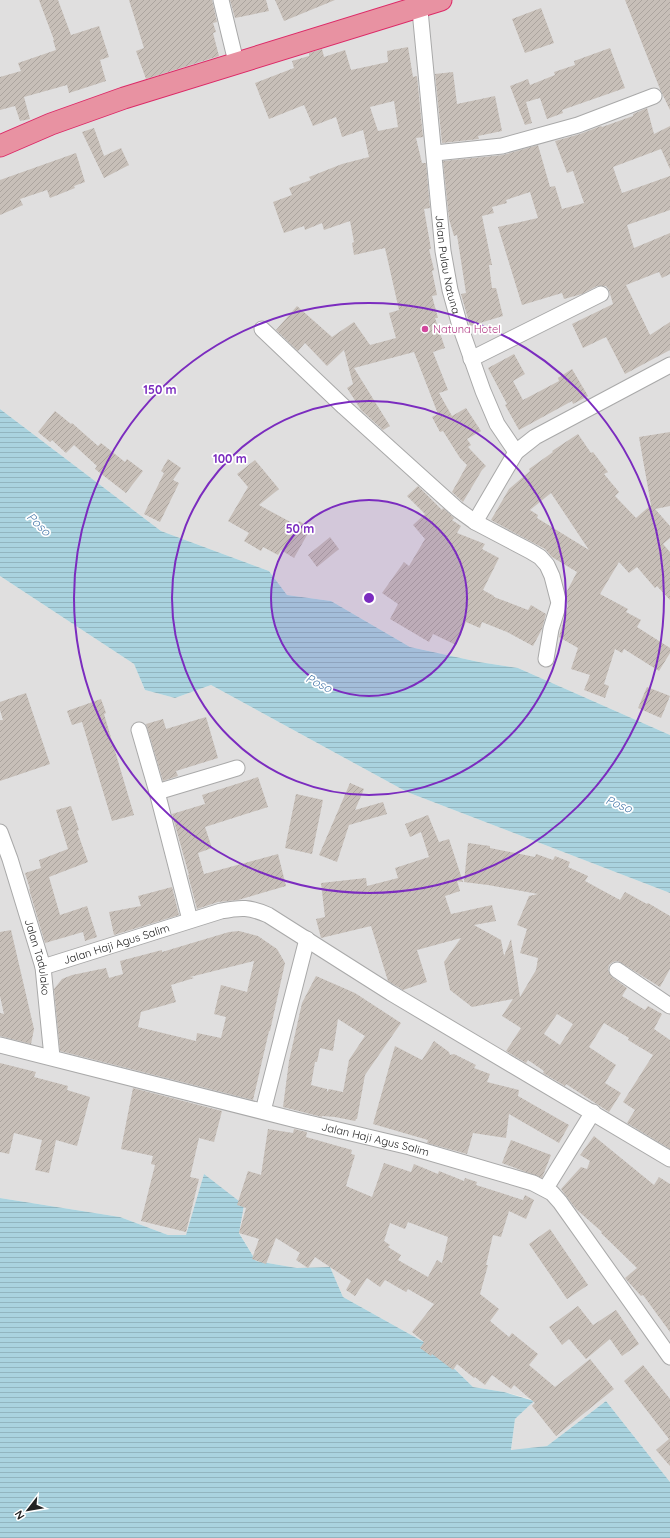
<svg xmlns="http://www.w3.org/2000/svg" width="670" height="1538" font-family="Quicksand,sans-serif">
	<defs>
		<pattern id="water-rules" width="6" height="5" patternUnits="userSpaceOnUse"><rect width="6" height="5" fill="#aad3df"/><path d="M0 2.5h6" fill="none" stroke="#92b5bf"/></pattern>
		<pattern id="building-hatch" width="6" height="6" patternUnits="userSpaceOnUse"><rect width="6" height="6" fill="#c7bfb8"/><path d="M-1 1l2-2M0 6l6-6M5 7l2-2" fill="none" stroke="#aba49e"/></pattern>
	</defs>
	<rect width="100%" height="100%" fill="#f2efe9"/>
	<!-- residential -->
	<path fill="#e0dfdf" d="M0,0h670v735l-152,-67 -39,-6 -69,-15 -79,-46 -44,-6 -18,-24 -108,-40 -161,-122z
		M0,576l134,88 11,26 30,8 36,-13 196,107 263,101v589l-64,-81 -59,45 -36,5 4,-32 19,-19 -30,-8 -31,-5 -42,-41 -88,-49 -13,-30 -33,1 -41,-7 -52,-87 -17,61h-19l-48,-18 -120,-19z"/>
	<!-- water -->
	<path fill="url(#water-rules)" d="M0,409l161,122 108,40 18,24 44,6 79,46 69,15 39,6 152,67v158l-263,-101 -196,-107 -36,13 -30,-8 -11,-26 -134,-88z
		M204,1174l40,31 -5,28 17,28 41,7 33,-1 13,30 88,49 42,41 31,5 30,9 -19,18 -4,31 36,-4 59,-45 64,81v56h-670v-340l120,19 48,18h18z"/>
	<!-- building -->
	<path fill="url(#building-hatch)" fill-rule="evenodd" d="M39,0h19l13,35 28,-9 10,31 -9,3 6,21 -37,12 -2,-8 -43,12 6,22 -10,2 -5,-15 -15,4v-33l21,-6 -3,-8 38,-13 -3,-10h1z
		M129,0h83l5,22 -4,1 3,9 -3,1 6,23 -73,23 -10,-28 8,-3z
		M230,0h36l3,11 -34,7z
		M275,0h60l-51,21z
		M625,0h45v110l-10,-21z
		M541,8l13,35 -29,10 -13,-34z
		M408,47l5,30 4,-1 6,61 -7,1 6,25h4l4,45 -6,1 7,40h-2l5,21 -2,1 5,24 -5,1 6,22h-3l10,30 -12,4 15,38 -9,3 13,23 14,-8 15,23 -14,8 4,6 -3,2 18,19 -4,4 -19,32 -11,-10 15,-27 -7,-7 -17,-27 -3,1 -8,-15 6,-3 -24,-62 -60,16 36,58 -7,4 -22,-20 -14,-22 6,-4 -9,-34 -17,16 -22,-23 -7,8 -22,-21 21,-24 35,31 22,-15 16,23 26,-7 -7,-25 10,-3 -14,-62 -31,7 -2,-12 2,-1 -4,-21 -26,9 -2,-7 -17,7 -1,-4 -20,7 -11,-31 19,-7 -3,-7 22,-8 -2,-3 33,-13 27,-7 -6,-27 -21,7 -6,-20 -23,9 -9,-21 -35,14 -14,-36 39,-15 -2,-7 17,-5v-3l13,-4 2,8 21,-7 6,20 37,-8 -1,-11zM394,101l4,26 -20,4 -8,-24z
		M610,48l15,40 -63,22 1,3 -16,6 -7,-21 -14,4 6,21 -7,2 -15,-39 18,-7 2,6 25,-10 -1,-3 21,-7 -1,-4z
		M453,72l4,32 38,-8 7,35 -24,5 1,3 -37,4 -7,-69z
		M647,108l7,26 16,-8v43l-9,-20 -48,18 9,26 48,-17v34l-43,15 7,23 36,-15v41l-8,4 -3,-6 -33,13 24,50 20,-13v28l-45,24 -19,-37 -23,11 -11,-24 41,-20 -4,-14 -3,-4h-9l-15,8 -18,5 -2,-6 -40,12 -24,-78 40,-9 -8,-26 -24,8 1,3 -15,4 2,6 -12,3 10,49h-3l3,23h4l7,28 -33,10 -9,-32 5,-1 -9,-58 -3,1 -5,-17 -6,-58 60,-6 35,-10 12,42 5,-1 7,23 22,-6 -11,-32 -6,2 -12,-32 25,-7 21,-8 1,1 31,-11v-2z
		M94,128l10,28 17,-8 8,17 -25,13 -22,-46z
		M76,153l9,29 -11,4 1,2 -25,10 -3,-8 -27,9 3,6 -23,10v-35z
		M514,354l11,20 -12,7 10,19 36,-19 -1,-3 14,-9 16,27 -15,8 -1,-3 -53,29 -14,-25 2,-1 -19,-36z
		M55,411l16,13 1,-1 26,23 3,-3 24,19 2,-3 16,12 -17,22 -31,-24 2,-3 -23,-21 -8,8 -14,-13 -2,2 -12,-10z
		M670,432v74l-15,3 15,17v12l-7,6 7,8v48l-13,-14 -2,2 -18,-21 -8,6 -10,-11 -19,32 28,15 -2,3 15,8 -4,7 33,21v5l-11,18 -35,-22 -2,4 -7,-4 -11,35 5,2 -4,12 -21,-8 6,-15 -19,-6 7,-21 -19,-11 9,-32 -2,-12 11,-21 -25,-15 -7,-8 -54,-29 18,-31 21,-18 -1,-2 24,-17 -1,-1 26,-17 13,19 2,-1 15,20 -4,2 15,18 -4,4 21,22 15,-13 -12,-68zM551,493l38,57 -52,-32 1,-3 -8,-5z
		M168,459l13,9 -8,12 6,3 -19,39 -16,-8 20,-41 -3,-2z
		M255,460l24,29 -20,16 37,20 3,-4 12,7 -17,30 -13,-8 -3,5 -15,-8 -2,4 -17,-10 5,-8 -21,-12 20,-34 -11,-13z
		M418,486l24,24 1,-2 11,10 -2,2 9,6 -4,7 28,11 -3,5 17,9 -16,32 11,6v1l34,13 3,-5 15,9 -4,15 -9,17 -26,-14 -25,-10 -2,6 -14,-6 -10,23 -23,-11 -4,8 -39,-23 8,-15 -16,-11 22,-31 5,4 16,-27 -12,-14 12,-11 -18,-18z
		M330,537l9,12 -22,18 -9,-12z
		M647,687l23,9 -9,22 -23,-10z
		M26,693l24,71 -50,17v-61h3l-3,-10v-8z
		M101,699l5,14 -2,1 30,101 -22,6 -30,-99 -10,3 -5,-14z
		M206,717l12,41 -42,13 2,5 -15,5 -17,-57 17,-5 3,10z
		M258,777l10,30 -63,20 7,21 -14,5 6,21 74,-20 8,32 -48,14 -20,2 -21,7 -9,-34h1l-17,-61 33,-10 -3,-9z
		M350,783l14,6 -9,21 28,-8 4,12 -38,11 -12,37 -18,-7z
		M296,794l27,6 -11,54 -27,-6z
		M71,806l8,24 -2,1 11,31 -39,15 11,38 27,-9 10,31 -12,4 -2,-9 -38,11 -16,-54h1l-5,-16 16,-5 -2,-8 29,-11 -12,-39z
		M428,815l11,27 10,-3 14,43 -6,-1 3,10 -15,5 6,18 41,-9 4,16 -22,4 27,15 3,16 7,-17 9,58 16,-27 2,-12 -18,-5 7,-24 -10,-4 12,-29 9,-2 -50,-9 -24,-3 4,-39 22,3v2l45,9 1,-3 17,6 2,-4 15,6 -2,5 20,9 -3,5 35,19 5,-8 22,12 1,-1 22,13v53l-10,18 -42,-26 -5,1 -4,3 -1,5 4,7 15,11 -5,8 23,14 3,-4 14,8 -8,15 16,11v109l-43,-26 8,-13 -12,-8 30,-47 -25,-15 1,-2 -25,-15 -15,24 27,18 -11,18 16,10 -12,19 -43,-28 -1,2 -22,-13 1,-2 -16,-11 -2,3 -20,-12 15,-23 -19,-12 11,-17 -41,8 -22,-17 -6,-28 17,-24 -44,12 10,32 -24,8 -15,-9 -17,-55 -50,12 -5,-19 9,-2 -4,-34 45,-5 1,8 31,-8 -3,-10 34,-11 -8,-25 -11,5 -5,-13zM557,1014l16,10 -13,21 -16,-11z
		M172,887l7,28 -65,20 -5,-23 32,-6 -3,-10z
		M11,930l23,99 -3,15 -31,-8v-23l4,1 -4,-18v-64z
		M239,931l19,5 19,13 8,14 -15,68h-1l-16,69 -193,-49 -6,-62 8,-10 10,-4 34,-7 3,10 14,-4 -3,-13 42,-11v2l67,-20zM254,961l-7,31 -26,-7 -7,29 12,3 -5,21 -24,-5 -1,8 -58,-14 3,-15 35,-10 -5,-17 23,-7 -4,-1z
		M316,976l39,17 46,30 -36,52 -8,44h-1l-1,2 -20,-4 -13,-1v1l-39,-10 6,-46 13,-58zM338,1019l27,17 -16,24 -6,32 -14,-3 -2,3v-3l-16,-4 4,-23h2l3,-14 13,3z
		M434,1041l15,11 1,3 4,-1 22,11 -2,3 16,6 -3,8 32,8 -1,6 51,29 -10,18 -50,-29 -3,24 -33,-5 -6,21 -40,-11 1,-3 -55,-16 22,-78 27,14z
		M0,1063l36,9 -2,5 34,9 -1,4 23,7 -13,49 -21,-6 -7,33 -14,-3 7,-30 -28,-7 -5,21 -9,-2z
		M133,1088l89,23 -8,31 -15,-4 -9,39 9,2 -13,53 -45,-11 14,-56 -4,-1 2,-8 -32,-7z
		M268,1129l25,4 1,-4 13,3 -1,5 46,13 -1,4 4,1 -9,31 26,11 12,-34 27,9 3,-8 24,10 1,-3 25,10 1,-3 12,4 -1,3 47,15 2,-5 9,5 -8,19 -17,-8 -8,26 -8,-2 -7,30h2l-8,29 19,15 -9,12 19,16 3,-4 26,21 -9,11 26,22 35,-28 24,30 -58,47 -24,-30 3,-3 -21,-18 -3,4 -19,-14 -7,10 -10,-8 -1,1 -17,-14 -4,6 -21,-16 -1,2 -11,-8 4,-6 -12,-10 22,-28 -26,-15 -2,3 -21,-12 -5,7 -13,-9 -12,18 -9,-6 5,-9 -36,-24 -7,11 -12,-8 4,-7 -24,-15 -10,26 -14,-5 7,-20 -20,-6 7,-25 -9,-3 11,-34 13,4zM408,1222l40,15 -6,26 -5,-3 -9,17 -30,-17 3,-5 -13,-8 2,-2 -6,-4 6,-18 15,6z
		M594,1136l60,49 5,-8 11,7v148l-27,-37 -2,1 -16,-18 12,-10 -36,-35 1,-1 -26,-23 -15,-20 20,-22 6,2 3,-8 -10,-6z
		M511,1140l40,15 -9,23 -40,-15z
		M550,1229l38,56 -21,14 -38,-55z
		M578,1306l15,19 23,-15 23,34 -17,12 -12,-17 -24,20 -17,-20 -7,6 -13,-18z
		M643,1365l27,34v67l-14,-16 13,-11 -45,-58z"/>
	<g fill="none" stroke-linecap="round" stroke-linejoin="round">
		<defs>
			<g id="minor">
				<path d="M221,0l15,62"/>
				<path id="s1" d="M419,0l24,251 7,39 10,36 23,65 14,33 19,28 19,-15 135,-72"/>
				<path d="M435,153l67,-7 76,-21 76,-29"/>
				<path d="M262,329l82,78 113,102 18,13 55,29 10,6 7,8 5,11 7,27 -8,26 -5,30"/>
				<path d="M471,359l130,-65"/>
				<path d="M475,522l41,-70"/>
				<path d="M139,730l18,62 33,128"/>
				<path d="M157,792l80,-24"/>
				<path id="s2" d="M0,832l10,27 33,108 9,90"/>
				<path id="s3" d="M43,967l178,-56c21,-4 28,-4 47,4l123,78 279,166"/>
				<path d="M617,970l53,36"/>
				<path id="s4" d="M0,1045l296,75 114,27 123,36 19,10 8,9 110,155"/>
				<path d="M263,1111l44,-172"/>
				<path d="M546,1188l47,-76"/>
			</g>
			<path id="highway" d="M0,146l51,-22 73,-26 317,-98"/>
		</defs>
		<!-- minor casing -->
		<use href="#minor" stroke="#a9a9a9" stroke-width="17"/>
		<!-- highway casing -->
		<use href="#highway" stroke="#dc2a67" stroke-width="23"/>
		<!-- minor -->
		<use href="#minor" stroke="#fff" stroke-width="15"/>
		<!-- highway -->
		<use href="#highway" stroke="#e892a2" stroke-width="21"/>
	</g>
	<!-- distance rings -->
	<circle cx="369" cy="598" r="98" fill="#7b2cbf" fill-opacity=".12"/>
	<g fill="none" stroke="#7b2cbf" stroke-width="2">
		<circle cx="369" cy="598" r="98"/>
		<circle cx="369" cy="598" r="197"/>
		<circle cx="369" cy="598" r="295"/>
	</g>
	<!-- markers -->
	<circle fill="#d1479c" stroke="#fff" stroke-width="1.5" cx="425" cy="329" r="4"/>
	<g text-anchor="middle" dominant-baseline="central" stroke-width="3.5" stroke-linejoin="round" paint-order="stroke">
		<!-- street labels -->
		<g font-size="11" fill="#222" stroke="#fff">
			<text stroke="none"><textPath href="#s1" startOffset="266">Jalan Pulau Natuna</textPath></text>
			<text stroke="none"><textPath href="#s3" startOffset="77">Jalan Haji Agus Salim</textPath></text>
			<text stroke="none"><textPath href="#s2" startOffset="131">Jalan Tadulako</textPath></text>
			<text stroke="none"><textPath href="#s4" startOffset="387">Jalan Haji Agus Salim</textPath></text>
		</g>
		<!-- hotel labels -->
		<g font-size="11" fill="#b23c85" stroke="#fff" text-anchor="start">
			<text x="433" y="329">Natuna Hotel</text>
		</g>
		<!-- water labels -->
		<g font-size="12" font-style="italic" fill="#4a7aab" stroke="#fff">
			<text transform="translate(39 524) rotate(44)">Poso</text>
			<text transform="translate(319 683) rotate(26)">Poso</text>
			<text transform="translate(619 804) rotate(21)">Poso</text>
		</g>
	</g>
	<circle cx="369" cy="598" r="6" fill="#7b2cbf" stroke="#fff" stroke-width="2"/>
	<g font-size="12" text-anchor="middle" font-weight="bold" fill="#7b2cbf" stroke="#fff" stroke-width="3.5" stroke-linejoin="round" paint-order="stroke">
		<text x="160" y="394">150 m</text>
		<text x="230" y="463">100 m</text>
		<text x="300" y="533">50 m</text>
	</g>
	<!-- north arrow -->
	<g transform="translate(28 1510) rotate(239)" stroke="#ffffff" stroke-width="3" paint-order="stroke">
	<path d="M0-3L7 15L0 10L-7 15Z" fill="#222222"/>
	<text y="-6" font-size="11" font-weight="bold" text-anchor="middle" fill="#222222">N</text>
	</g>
</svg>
